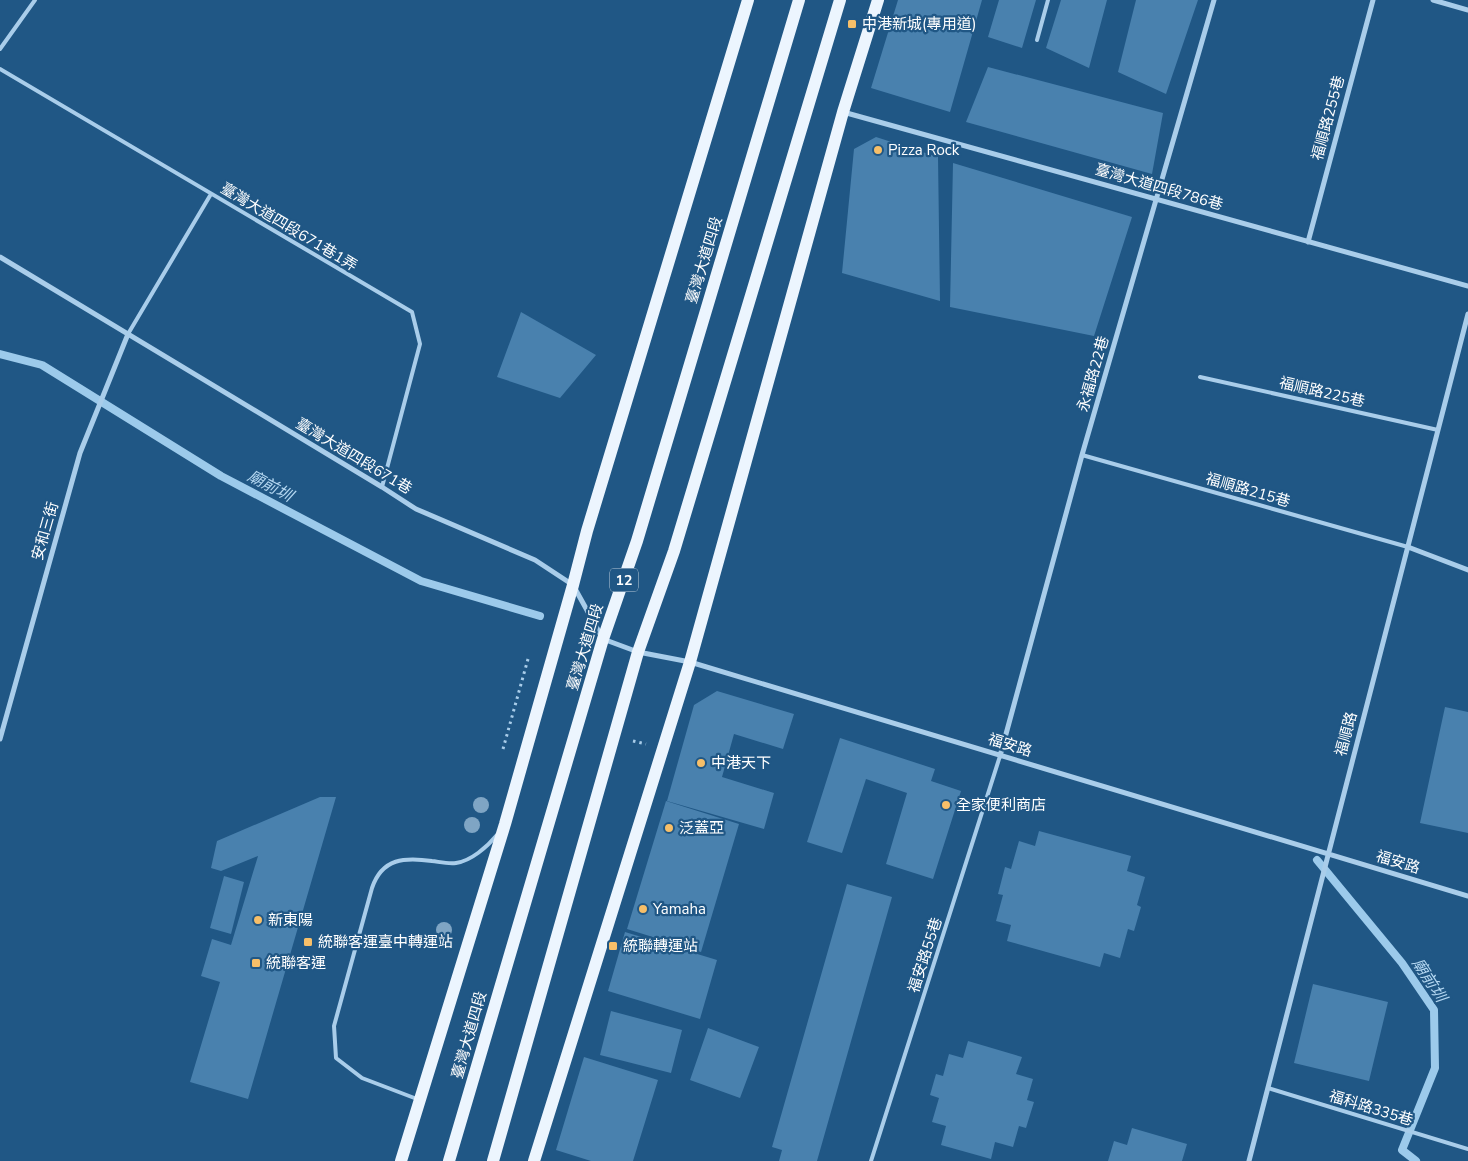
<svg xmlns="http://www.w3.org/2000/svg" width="1468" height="1161" font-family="'Nunito Sans','Noto Sans TC',sans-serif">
	<rect width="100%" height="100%" fill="#205785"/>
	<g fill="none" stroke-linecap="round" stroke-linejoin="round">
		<!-- stream -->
		<path stroke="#9ccaeb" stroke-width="8" d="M0,354l42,11 179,111 200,105 119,35
			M1317,860l85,103 32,47 1,58 -33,82 14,11"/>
	</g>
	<!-- building -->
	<path fill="#4981ae" d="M898,0h84l-32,112 -79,-24z
		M999,0h37l-14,48 -34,-11z
		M1061,0h46l-18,68 -43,-20z
		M1136,0h62l-32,94 -48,-22z
		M988,67l175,46 -11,61 -186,-52z
		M876,137l62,20 2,144 -98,-28 12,-124z
		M953,163l179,54 -38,119 -144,-29z
		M521,312l75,43 -36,43 -63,-21z
		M717,691l77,23 -11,35 -49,-15 -12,43 52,16 -10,36 -97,-28 27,-96z
		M1445,707l23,5v121l-48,-10z
		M840,738l95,31 -4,12 30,10 -28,88 -47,-15 21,-71 -41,-14 -24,74 -35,-11z
		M320,797h16l-88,302 -58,-17 30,-100 -19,-6 11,-37 19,6 27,-89 -37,15 -10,-3 6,-27z
		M666,801l73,23 -38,128 -74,-23z
		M1039,831l92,25 -4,15 18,6 -8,28 4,2 -7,24 -6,-2 -8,29 -16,-5 -4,14 -93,-26 4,-16 -15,-4 7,-26 -5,-1 7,-27 6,2 8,-28 16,5z
		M224,876l20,6 -13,52 -21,-6z
		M847,884l45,13 -75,264h-38l3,-11 -10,-3z
		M625,932l92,28 -17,59 -92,-28z
		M1313,984l75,18 -19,79 -75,-18z
		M611,1011l71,19 -11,43 -71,-18z
		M708,1028l51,19 -19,51 -50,-18z
		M968,1041l54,16 -6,17 17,5 -6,21 7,2 -8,26 -7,-2 -6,21 -18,-5 -4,17 -50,-14 5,-19 -14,-4 7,-24 -9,-3 6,-21 7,2 6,-22 14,4z
		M584,1057l74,23 -25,81h-42l-35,-11z
		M1132,1128l55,16 -5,17h-74l6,-20 13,4z"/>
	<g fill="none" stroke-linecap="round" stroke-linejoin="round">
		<!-- path -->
		<path stroke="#a9cdea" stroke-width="3" stroke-dasharray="2.5 4" stroke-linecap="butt" d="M633,741l13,3
			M503,749l25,-90"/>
		<!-- lane -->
		<path stroke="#a9cdea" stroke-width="4" d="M1037,40l11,-40
			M0,49l35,-49
			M0,69l412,243 8,32 -38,143
			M128,334l83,-140
			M1200,377l238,53
			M1082,455l326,92
			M1268,1088l200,61
			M417,1099l-55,-21 -26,-20 -2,-32 38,-138c10,-30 33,-31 60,-27 8,1 16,3 24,2 15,-2 31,-16 41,-28
			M871,1161l129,-405"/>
		<!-- street -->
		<path stroke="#a9cdea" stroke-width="5" d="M1433,0l35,10
			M843,112l625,174
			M1308,242l65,-242
			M0,257l382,230 34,22 119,51 38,25 30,54 35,13 52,10 778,234
			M1408,547l60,23
			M0,739l80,-286 48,-119
			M1000,756l82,-301 132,-455
			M1249,1161l219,-847"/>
		<!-- primary -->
		<path stroke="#ecf5fe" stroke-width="12" d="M401,1161l104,-337 68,-239 14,-54 161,-531
			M449,1161l154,-522 34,-98 162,-541
			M493,1161l145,-509 36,-101 166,-551
			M534,1161l156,-499 153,-550 35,-112"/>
	</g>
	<!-- trees -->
	<g fill="#7fa5c4">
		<circle cx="481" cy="805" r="8"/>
		<circle cx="472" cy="825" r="8"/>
		<circle cx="444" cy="930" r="8"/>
	</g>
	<!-- markers -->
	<g fill="#f7bf69" stroke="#205785" stroke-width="2">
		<rect x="847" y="19" width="10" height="10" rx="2.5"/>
		<circle cx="878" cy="150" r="5"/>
		<circle cx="701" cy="763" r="5"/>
		<circle cx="946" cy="805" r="5"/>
		<circle cx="669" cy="828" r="5"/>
		<circle cx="643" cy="909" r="5"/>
		<circle cx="258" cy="920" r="5"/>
		<rect x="303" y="937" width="10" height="10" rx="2.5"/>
		<rect x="608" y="941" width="10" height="10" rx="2.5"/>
		<rect x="251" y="958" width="10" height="10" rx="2.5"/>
	</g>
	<g text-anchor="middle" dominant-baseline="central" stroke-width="4.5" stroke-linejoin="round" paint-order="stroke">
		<!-- shield labels -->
		<rect fill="#205785" stroke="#bccdda" stroke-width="1" x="610" y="568.5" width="28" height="23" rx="4"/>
		<g font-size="14" font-weight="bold" fill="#fff">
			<text x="624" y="580">12</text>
		</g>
		<!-- poi labels -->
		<g font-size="15" fill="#fff" stroke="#205785" text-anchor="start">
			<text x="862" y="24">中港新城(專用道)</text>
			<text x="888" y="150">Pizza Rock</text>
			<text x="711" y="763">中港天下</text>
			<text x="956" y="805">全家便利商店</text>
			<text x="679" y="828">泛蓋亞</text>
			<text x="653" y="909">Yamaha</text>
			<text x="268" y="920">新東陽</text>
			<text x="318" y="942">統聯客運臺中轉運站</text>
			<text x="623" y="946">統聯轉運站</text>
			<text x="266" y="963">統聯客運</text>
		</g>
		<!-- street labels -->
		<g font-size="15" fill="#fff" stroke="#205785">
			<text transform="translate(1328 118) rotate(-75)">福順路255巷</text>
			<text transform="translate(1159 187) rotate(16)">臺灣大道四段786巷</text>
			<text transform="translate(289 227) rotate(31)">臺灣大道四段671巷1弄</text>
			<text transform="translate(704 260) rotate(-73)">臺灣大道四段</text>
			<text transform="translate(1093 374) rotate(-74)">永福路22巷</text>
			<text transform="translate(1322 392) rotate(13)">福順路225巷</text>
			<text transform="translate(354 456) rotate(31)">臺灣大道四段671巷</text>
			<text transform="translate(1248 490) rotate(16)">福順路215巷</text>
			<text transform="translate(45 531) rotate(-74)">安和三街</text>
			<text transform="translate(585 647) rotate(-73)">臺灣大道四段</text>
			<text transform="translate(1346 734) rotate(-75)">福順路</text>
			<text transform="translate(1010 745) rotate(17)">福安路</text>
			<text transform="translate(1398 862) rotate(17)">福安路</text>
			<text transform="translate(925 955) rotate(-72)">福安路55巷</text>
			<text transform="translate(469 1035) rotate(-74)">臺灣大道四段</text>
			<text transform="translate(1371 1108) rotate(17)">福科路335巷</text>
		</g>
		<!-- water labels -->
		<g font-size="16" font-style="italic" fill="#b4d7f1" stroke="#205785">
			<text transform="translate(270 486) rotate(28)">廟前圳</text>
			<text transform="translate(1429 980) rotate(57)">廟前圳</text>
		</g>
	</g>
</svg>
